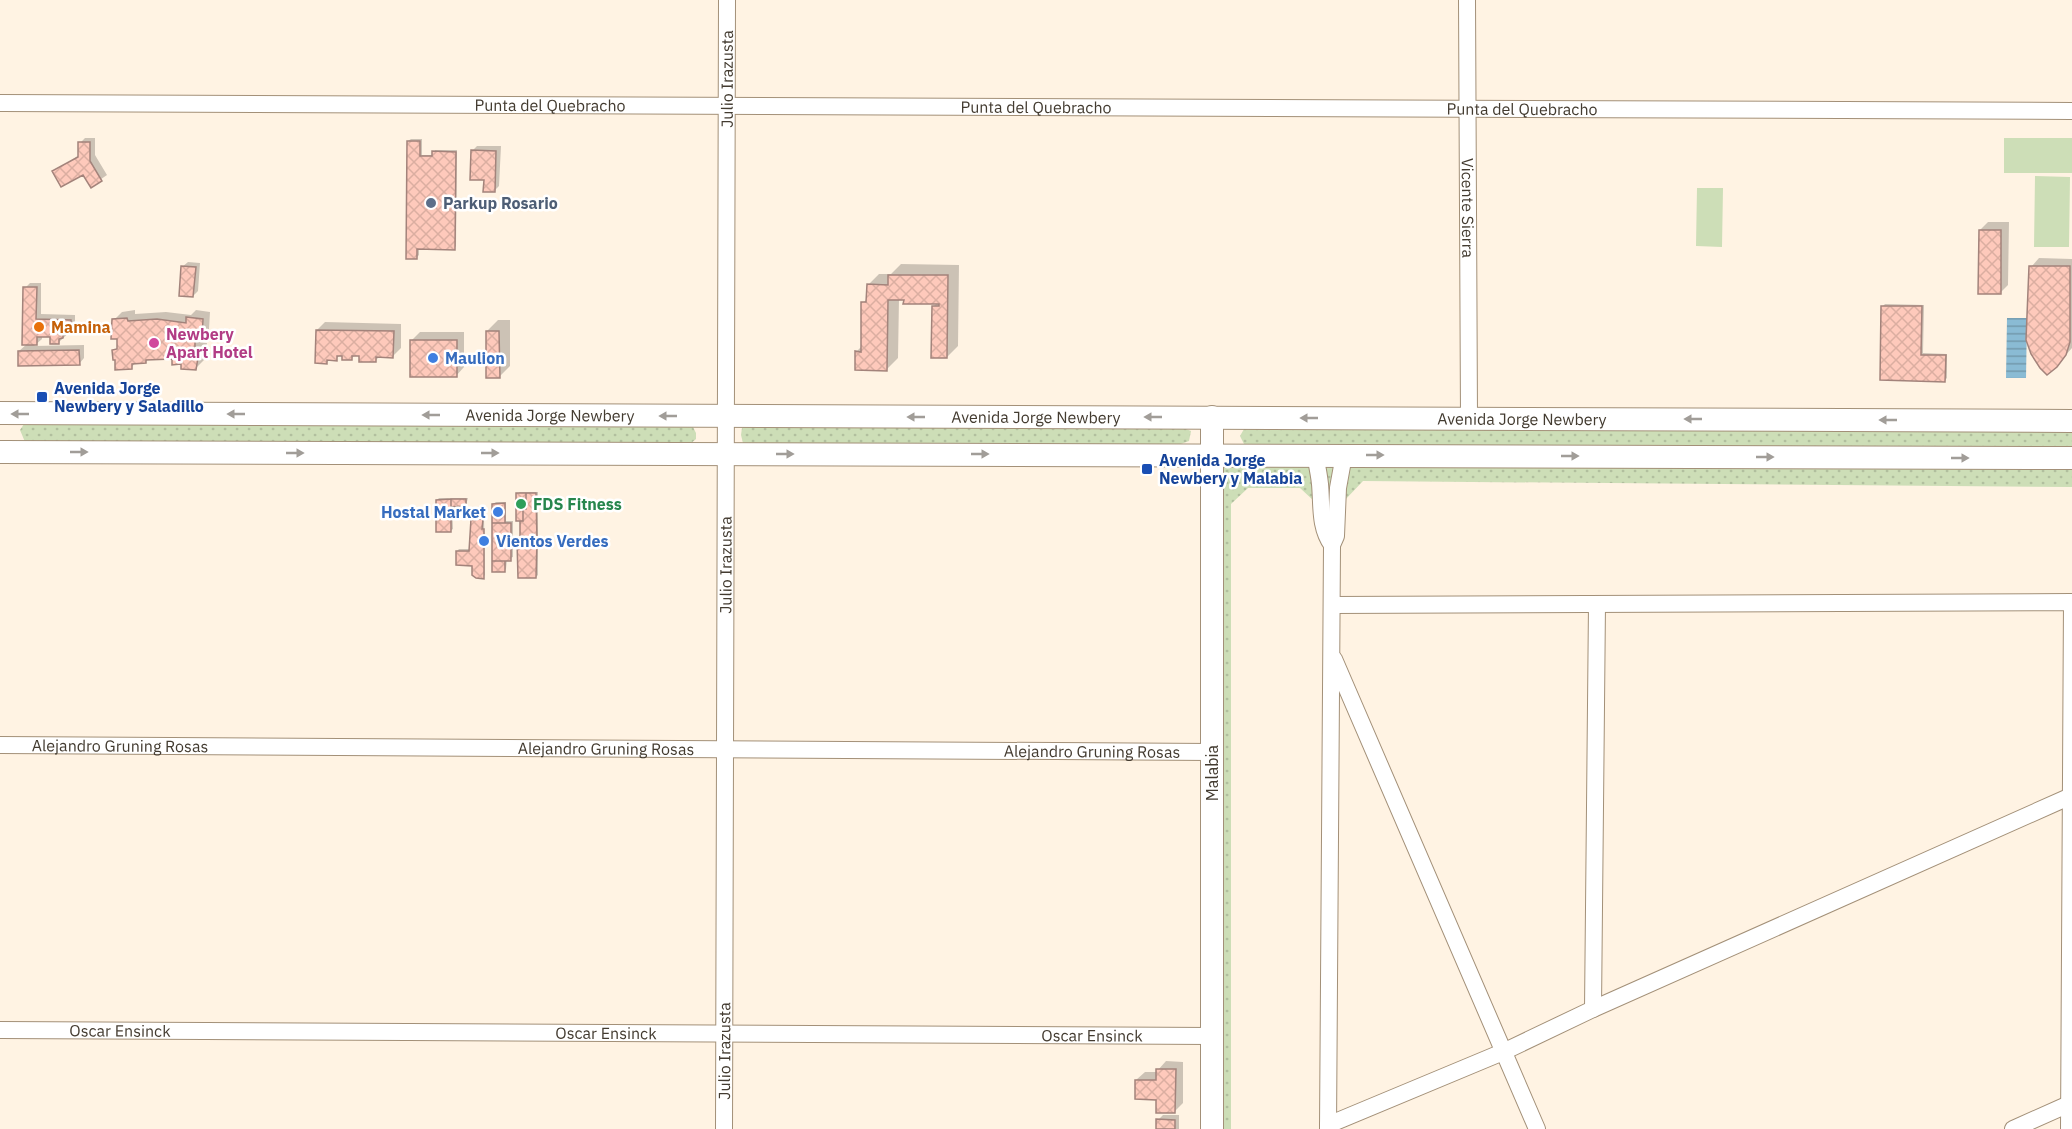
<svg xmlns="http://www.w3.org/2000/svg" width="2072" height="1129" font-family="'IBM Plex Sans',sans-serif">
	<defs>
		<pattern id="grass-dots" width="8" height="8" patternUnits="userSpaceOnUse" patternTransform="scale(1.5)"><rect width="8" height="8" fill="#cddeb7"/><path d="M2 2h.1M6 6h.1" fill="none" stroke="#b1bf9e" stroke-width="1.8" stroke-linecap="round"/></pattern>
		<pattern id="water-rules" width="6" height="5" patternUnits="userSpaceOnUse" patternTransform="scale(1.5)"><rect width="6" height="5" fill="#8abbd4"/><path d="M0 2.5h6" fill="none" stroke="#7299ac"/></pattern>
		<pattern id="building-cross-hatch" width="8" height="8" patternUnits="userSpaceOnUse" patternTransform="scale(1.5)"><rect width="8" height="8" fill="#fec9bb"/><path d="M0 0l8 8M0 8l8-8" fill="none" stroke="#dbaea1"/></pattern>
	</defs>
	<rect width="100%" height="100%" fill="#fff3e3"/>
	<!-- grass -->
	<path fill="url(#grass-dots)" d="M24,424l661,2 8,1 3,6v6l-6,5 -665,-2 -5,-12z
		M748,425l433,2 10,4 -2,10 -11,4 -435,-2 -2,-8 1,-7z
		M1253,427l819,3v18l-822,-2 -6,-2 -4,-8 4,-7z
		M1212,455l860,3v29l-709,-6 -19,20 -20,-4 -10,4 -14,-13h-52l-17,16v625h-19z"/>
	<!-- garden -->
	<path fill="#cddeb7" d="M2004,138h68v35h-68z
		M2035,176l35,1 -1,70h-35z
		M1697,188h26l-1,59 -26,-1z"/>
	<!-- water -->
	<path fill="url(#water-rules)" d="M2007,318h20l-1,60h-20z"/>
	<!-- shadow -->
	<path fill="#0003" d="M85,138h10v17l12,20 -16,11 -7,-14h-30l25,-17 1,-12z
		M411,139h11v16h11l2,-5h22l-1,96 -2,2h-35v7l-2,2 -9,-116z
		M477,146h24l-2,40 -5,5 -22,-40z
		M1988,222h21l-1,63 -8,8 -20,-63z
		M2039,258l33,1v89l-16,18 -25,-99z
		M188,262l12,1 -2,28 -5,5 -11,-29z
		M901,264l58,1 -1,81 -11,11 -14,-50 4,-4 -38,-4 -1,59 -11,11 -31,-17 6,-6 1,-43 5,-5v-13l11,-11h12z
		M30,283h11v31l34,1v12l-17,16 -6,-8h-10v4l-8,7 50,-1v13l-5,6 -60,-13 8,-7 -2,-56z
		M1885,304l39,1 -1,48 24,1v24l-2,2 -63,-1 1,-73z
		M135,310v4l31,-2 25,3 5,-5 14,2 -1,17 -6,7 -1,6 5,1 -3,17 -8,8 -23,-11 -24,1 -4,4h-9l-5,6 -17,-17 5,-6 -5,-25 8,-8z
		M498,320h12v46l-11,11 -12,-46z
		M325,322l76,2v24l-8,8h-13l-5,5 -14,-7h-5l-5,5 -10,-5 -5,5h-6l-3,3 -10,-32z
		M420,332h44v35l-8,9 -44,-36z
		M520,492h18v83l-2,2 -17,-36 3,-3v-18l-5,-26z
		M439,498h29l-2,7h-14l1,24 -3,2 -13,-31z
		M496,502h10v19h7v36l-6,2 -1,10 -2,2 -11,-67z
		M475,517h9l1,58 -2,2 -9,-13 -17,-13 2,-2h11l3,-30z
		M1166,1061l17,1v41l-8,8 -39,-31 9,-8h13v-2z
		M1163,1115h16v14h-22l1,-9z"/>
	<!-- building -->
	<path fill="url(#building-cross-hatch)" stroke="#a3837b" stroke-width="1.5" d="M407,141h13v15h12v-5l24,1 -1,98 -38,-1v10h-11z
		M78,142h12v19l12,20 -11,7 -8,-13 -22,12 -9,-16 26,-14z
		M471,150l25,1 -1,41h-12l1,-12h-14z
		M1979,230h22v64h-23z
		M181,266l15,1 -3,30 -14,-1z
		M2029,266h41v76l-4,13 -9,12 -10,8 -7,-7 -9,-14 -5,-14z
		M888,275h60l-1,83h-16l1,-52h7v-2h-36l1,-4h-16l-1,71 -32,-1v-19l6,1v-50h5l1,-18 21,1z
		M23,287h14l-1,32 35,1v14h-8v4l-4,1v5h-9v-7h-13v8h-15z
		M1881,306h41l-1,49h25l-1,27 -65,-2z
		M186,317l17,2 -1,20h-7v11l4,1 -3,19 -15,-1v-5l-9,1v-6l-26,1v3l-14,1v5l-17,1v-10h-2l-1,-10 5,-1v-10h-6l1,-20 15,-1 1,3 29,-2 29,4z
		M316,330l78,1 -1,27 -17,-1v5h-17v-6h-7v4h-10v-4h-5v5l-10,-1v4l-12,-1z
		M486,331h13l1,47h-14z
		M410,340h47v37h-47z
		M79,350l1,15 -62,1v-15z
		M516,493h10v16h-3v12h-7z
		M526,493h10l1,48h-17v-20h3v-12h3z
		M451,499h15v7l-15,1z
		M451,499v33h-15v-32z
		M505,503v20h-13v-19z
		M471,519h12l-1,10h2v50l-8,-1 -4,-3v-9l-16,-1v-14h13z
		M492,523h19v38h-19z
		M517,541h20l-1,37h-18z
		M492,561h13v11h-13z
		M1156,1069h20l-1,44h-19v-13l-21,-1v-19h21z
		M1156,1119l19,1v9h-19z"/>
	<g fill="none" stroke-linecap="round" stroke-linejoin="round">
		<defs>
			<g id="street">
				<path id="s1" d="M1467,0l2,418"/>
				<path id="s2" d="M0,103l2072,8"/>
				<path d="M1315,455c2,10 4,19 5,29 2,21 -1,43 12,61"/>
				<path d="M1332,605l740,-3 -3,527"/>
				<path d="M1334,659l203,470"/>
				<path id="s3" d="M0,745l1212,7"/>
				<path d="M1593,1009l4,-405"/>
				<path id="s4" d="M0,1030l1212,6"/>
				<path d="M1328,1125l175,-73 90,-43 478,-213"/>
				<path id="s5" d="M724,1129l3,-1129"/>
				<path d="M1328,1129l4,-584 4,-9 2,-48 6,-33"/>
				<path d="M2013,1129l56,-25"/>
			</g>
			<g id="secondary">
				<path id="s6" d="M0,413l2072,8"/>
				<path d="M0,452l2072,6"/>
				<path d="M1212,1129v-712"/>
			</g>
		</defs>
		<!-- street casing -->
		<use href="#street" stroke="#a39078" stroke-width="18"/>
		<!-- secondary casing -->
		<use href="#secondary" stroke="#a39078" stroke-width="24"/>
		<!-- street -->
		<use href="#street" stroke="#fff" stroke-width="16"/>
		<!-- secondary -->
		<use href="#secondary" stroke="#fff" stroke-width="22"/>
	</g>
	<!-- one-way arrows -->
	<defs><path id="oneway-solid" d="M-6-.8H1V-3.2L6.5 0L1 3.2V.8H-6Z" transform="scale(1.5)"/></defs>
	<g fill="#a19d98">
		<use href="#oneway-solid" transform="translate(20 414) rotate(-180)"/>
		<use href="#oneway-solid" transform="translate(236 414) rotate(-180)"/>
		<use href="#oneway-solid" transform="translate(431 415) rotate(-180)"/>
		<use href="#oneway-solid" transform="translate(668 416) rotate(-180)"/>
		<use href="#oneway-solid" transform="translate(916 417) rotate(-180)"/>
		<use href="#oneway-solid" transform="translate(1153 417) rotate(-180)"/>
		<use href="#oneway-solid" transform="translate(1309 418) rotate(-180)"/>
		<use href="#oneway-solid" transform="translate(1693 419) rotate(-180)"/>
		<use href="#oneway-solid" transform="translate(1888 420) rotate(-180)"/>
		<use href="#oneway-solid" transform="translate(79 452)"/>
		<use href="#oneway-solid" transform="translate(295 453)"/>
		<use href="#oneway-solid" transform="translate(490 453)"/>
		<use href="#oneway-solid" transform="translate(785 454)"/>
		<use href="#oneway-solid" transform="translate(980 454)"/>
		<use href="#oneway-solid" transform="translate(1375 455)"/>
		<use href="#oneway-solid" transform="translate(1570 456)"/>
		<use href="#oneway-solid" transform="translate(1765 457)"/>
		<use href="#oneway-solid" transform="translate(1960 458)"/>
	</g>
	<!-- markers -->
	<circle fill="#5c6f8a" stroke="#fff" stroke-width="2" cx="431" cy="203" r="6"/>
	<circle fill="#e8710a" stroke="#fff" stroke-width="2" cx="39" cy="327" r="6"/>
	<circle fill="#d1479c" stroke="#fff" stroke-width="2" cx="154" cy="343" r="6"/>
	<g fill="#3f7fe0" stroke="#fff" stroke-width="2">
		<circle cx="433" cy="358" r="6"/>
		<circle cx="498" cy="512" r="6"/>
		<circle cx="484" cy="541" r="6"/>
	</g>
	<g fill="#1a4fb4" stroke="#fff" stroke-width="2">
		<rect x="36" y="391" width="12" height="12" rx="3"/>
		<rect x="1141" y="463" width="12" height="12" rx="3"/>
	</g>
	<circle fill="#2e9e5b" stroke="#fff" stroke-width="2" cx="521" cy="504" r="6"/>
	<g text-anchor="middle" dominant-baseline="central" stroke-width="5" stroke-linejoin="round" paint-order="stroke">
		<!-- street labels -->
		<g font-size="16" fill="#433b30" stroke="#fff">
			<text stroke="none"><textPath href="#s5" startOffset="1050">Julio Irazusta</textPath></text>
			<text stroke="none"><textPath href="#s2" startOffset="550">Punta del Quebracho</textPath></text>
			<text stroke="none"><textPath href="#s2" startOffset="1036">Punta del Quebracho</textPath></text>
			<text stroke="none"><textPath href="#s2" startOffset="1522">Punta del Quebracho</textPath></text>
			<text stroke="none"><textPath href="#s1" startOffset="208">Vicente Sierra</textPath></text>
			<text stroke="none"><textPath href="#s6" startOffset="550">Avenida Jorge Newbery</textPath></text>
			<text stroke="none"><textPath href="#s6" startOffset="1036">Avenida Jorge Newbery</textPath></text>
			<text stroke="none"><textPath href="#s6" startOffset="1522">Avenida Jorge Newbery</textPath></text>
			<text stroke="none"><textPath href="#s5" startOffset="564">Julio Irazusta</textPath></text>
			<text stroke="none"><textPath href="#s3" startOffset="120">Alejandro Gruning Rosas</textPath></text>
			<text stroke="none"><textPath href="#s3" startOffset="606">Alejandro Gruning Rosas</textPath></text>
			<text stroke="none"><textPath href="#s3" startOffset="1092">Alejandro Gruning Rosas</textPath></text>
			<text transform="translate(1212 773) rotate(-90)">Malabia</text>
			<text stroke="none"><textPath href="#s4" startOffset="120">Oscar Ensinck</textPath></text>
			<text stroke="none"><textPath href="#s4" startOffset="606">Oscar Ensinck</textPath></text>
			<text stroke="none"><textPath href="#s4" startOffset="1092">Oscar Ensinck</textPath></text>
			<text stroke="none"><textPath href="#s5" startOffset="78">Julio Irazusta</textPath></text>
		</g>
		<!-- service labels -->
		<g font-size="16" font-weight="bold" fill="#4e5e75" stroke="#fff" text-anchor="start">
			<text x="443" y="203">Parkup Rosario</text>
		</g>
		<!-- food labels -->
		<g font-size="16" font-weight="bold" fill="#c56008" stroke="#fff" text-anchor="start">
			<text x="51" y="327">Mamina</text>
		</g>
		<!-- hotel labels -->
		<g font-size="16" font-weight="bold" fill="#b23c85" stroke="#fff" text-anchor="start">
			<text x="166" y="334">Newbery<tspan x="166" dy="18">Apart Hotel</tspan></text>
		</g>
		<!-- shop labels -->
		<g font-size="16" font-weight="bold" fill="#366cbe" stroke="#fff" text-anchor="start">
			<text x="445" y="358">Maulion</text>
			<text x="486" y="512" text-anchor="end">Hostal Market</text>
			<text x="496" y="541">Vientos Verdes</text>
		</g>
		<!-- transit labels -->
		<g font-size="16" font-weight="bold" fill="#164399" stroke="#fff" text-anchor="start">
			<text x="54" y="388">Avenida Jorge<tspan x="54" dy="18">Newbery y Saladillo</tspan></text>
			<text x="1159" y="460">Avenida Jorge<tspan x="1159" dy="18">Newbery y Malabia</tspan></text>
		</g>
		<!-- leisure labels -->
		<g font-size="16" font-weight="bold" fill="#27864d" stroke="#fff" text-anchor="start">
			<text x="533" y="504">FDS Fitness</text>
		</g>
	</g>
</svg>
